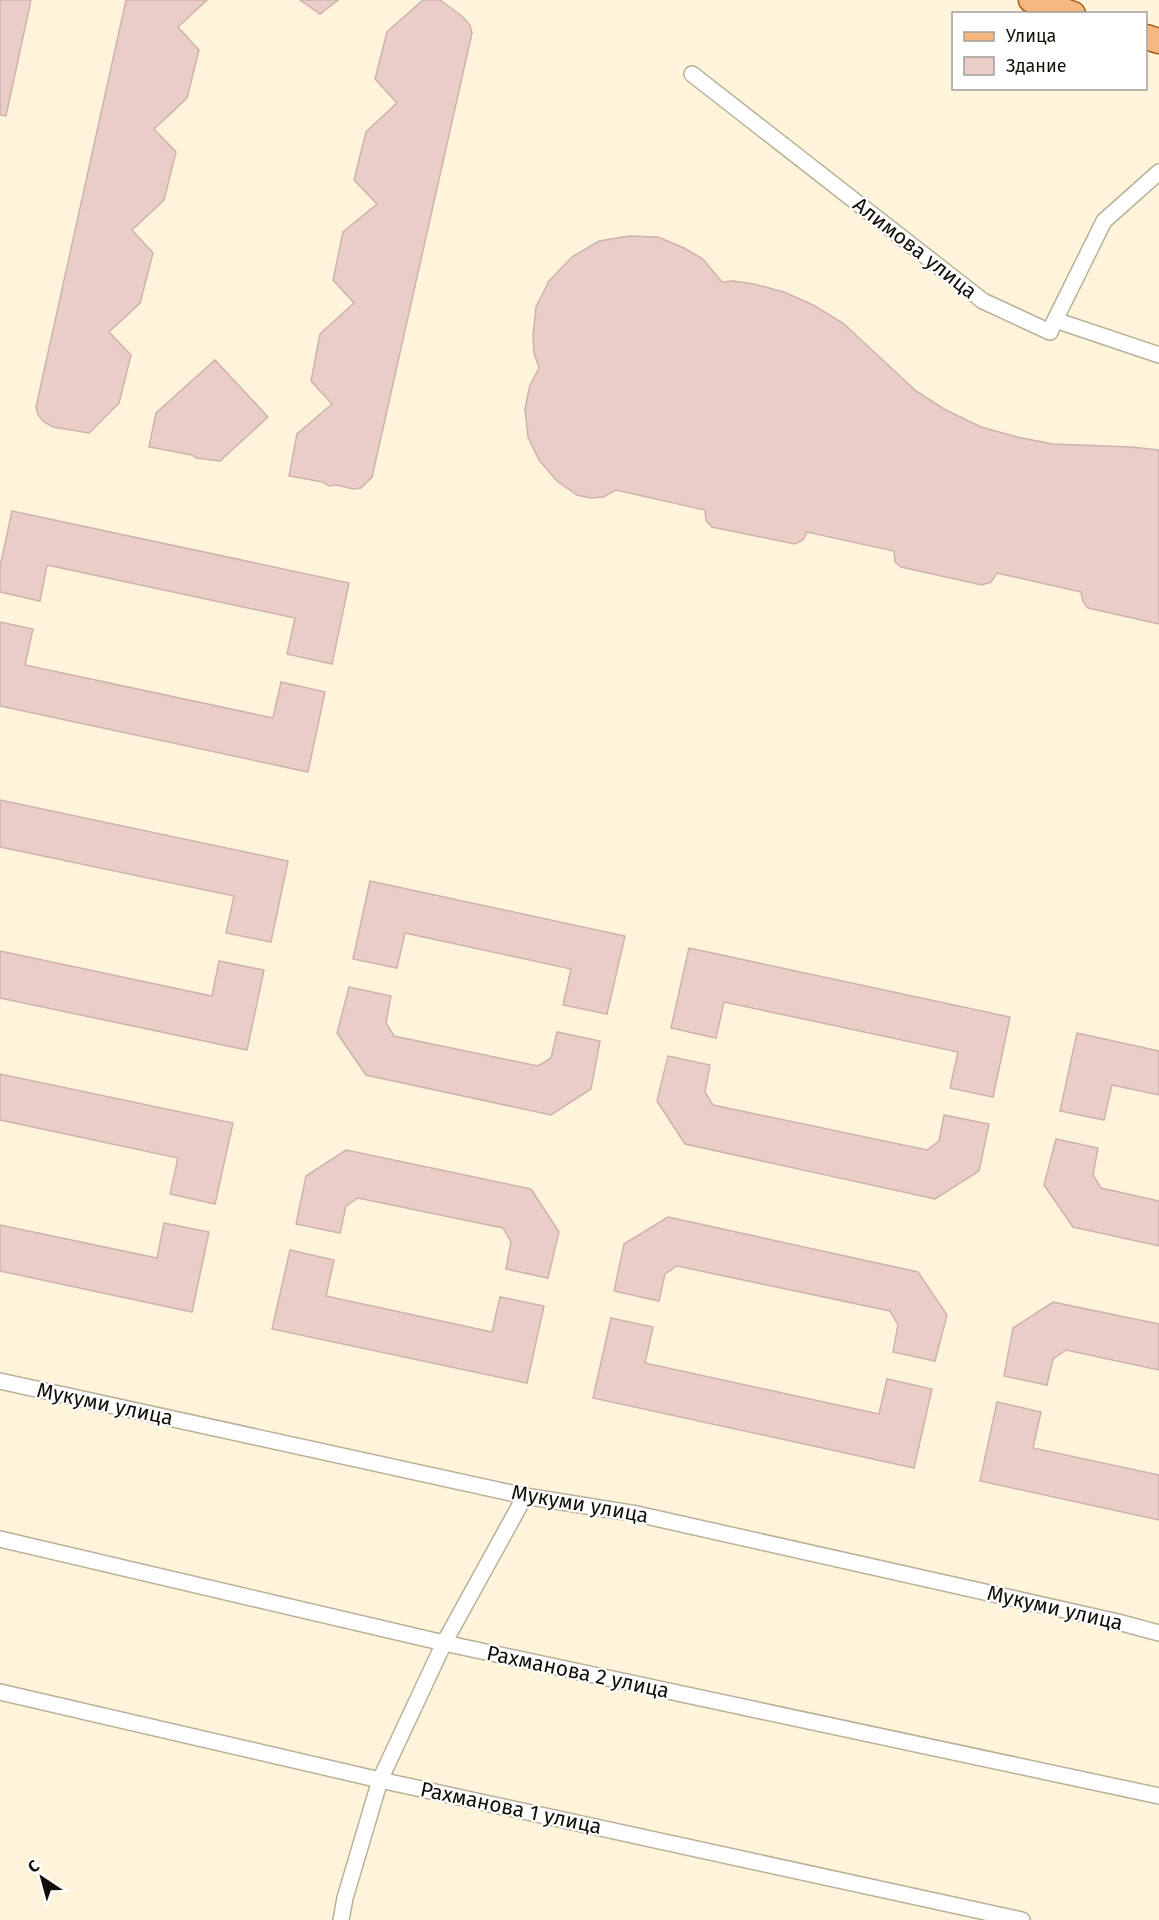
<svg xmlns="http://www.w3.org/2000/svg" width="1159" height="1920" font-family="'Fira Sans',sans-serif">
	<rect width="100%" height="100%" fill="#fef4db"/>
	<!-- building -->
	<path fill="#ebcdc7" stroke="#cfb2ad" stroke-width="1.5" d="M0,0h31l-25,116 -6,-1z
		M126,0h81l-29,27 21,23 -12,48 -33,31 22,23 -12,48 -32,30 21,23 -13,50 -31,29 22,23 -12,48 -30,30 -36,-6 -9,-5 -6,-7 -2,-8z
		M300,0h38l-18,14z
		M423,0h17l23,17 7,8 2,8 -100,444 -11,11 -7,1 -18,-4 -7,1 -6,-4 -34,-6 8,-42 35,-30 -21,-23 9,-47 34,-31 -21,-23 10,-48 34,-28 -23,-24 12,-48 31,-29 -22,-24 12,-47z
		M629,236l29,1 26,11 19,11 19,23 11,-1 21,3 30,8 29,13 30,18 73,68 28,18 37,18 36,10 36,7 78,3 28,3v174l-71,-16 -5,-6 -2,-10 -84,-19 -6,9 -9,3 -81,-18 -6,-5 -1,-11 -87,-19 -4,8 -8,4 -83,-17 -6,-6 -1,-11 -89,-20 -13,7 -12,1 -14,-3 -20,-14 -18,-21 -11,-23 -3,-28 5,-24 9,-17 -5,-15 -1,-17 3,-29 13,-26 23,-24 27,-16z
		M215,360l53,57 -48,44 -24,-3 -4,-3 -43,-8 7,-34z
		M12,511l337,72 -17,81 -45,-10 8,-36 -248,-53 -7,36 -40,-9v-25z
		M0,622l33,7 -8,36 248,53 8,-36 44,10 -17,80 -308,-66z
		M0,800l288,61 -17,81 -45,-9 8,-37 -234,-49z
		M370,881l255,55 -18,78 -44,-9 8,-36 -166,-36 -8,35 -44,-9z
		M689,948l321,69 -17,80 -43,-9 8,-36 -234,-50 -8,36 -45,-10z
		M0,951l212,45 7,-35 45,9 -17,80 -247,-52z
		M349,987l42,9 -5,27 8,13 144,30 13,-8 6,-26 43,9 -9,48 -40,26 -185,-40 -29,-42z
		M1077,1033l82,18v44l-47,-10 -8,35 -44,-9z
		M668,1056l42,9 -5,27 8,13 214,45 12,-9 5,-26 45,9 -10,47 -44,28 -250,-55 -28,-43z
		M0,1074l233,49 -18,81 -45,-10 8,-36 -178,-38z
		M1056,1139l42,9 -5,27 8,13 58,13v45l-86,-19 -29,-42z
		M346,1150l185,39 28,43 -11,46 -42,-9 5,-27 -8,-14 -145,-30 -12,8 -6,27 -44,-9 10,-48z
		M668,1217l250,55 29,43 -12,46 -42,-9 5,-27 -8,-14 -213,-45 -12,8 -6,27 -45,-10 10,-47z
		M164,1223l45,9 -17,80 -192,-41v-46l157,33z
		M290,1250l44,10 -8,36 166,36 8,-35 44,9 -17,77 -255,-54z
		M1053,1302l106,22v46l-93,-20 -13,9 -6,26 -43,-9 9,-48z
		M611,1318l42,9 -8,36 234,51 8,-35 45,10 -18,79 -321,-70z
		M997,1402l44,10 -8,36 126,27v45l-179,-39z"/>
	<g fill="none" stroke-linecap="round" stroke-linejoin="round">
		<defs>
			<path id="street" d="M692,74l291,227 67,31 5,-12 104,35
				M1055,320l49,-99 55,-49
				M0,1381l525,115 112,18 481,108 41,11
				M0,1539l444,104 715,153
				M0,1692l380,88 642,140
				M341,1920l4,-22 35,-118 64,-137 81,-147"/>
			<path id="primary" d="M1031,0l42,14
				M1146,37l13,4"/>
		</defs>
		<!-- street casing -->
		<use href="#street" stroke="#b8b097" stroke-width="18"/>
		<!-- primary casing -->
		<use href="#primary" stroke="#a25c1e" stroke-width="27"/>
		<!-- street -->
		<use href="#street" stroke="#fff" stroke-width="15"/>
		<!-- primary -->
		<use href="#primary" stroke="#f5b67f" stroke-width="24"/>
	</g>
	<g text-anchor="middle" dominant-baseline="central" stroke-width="4.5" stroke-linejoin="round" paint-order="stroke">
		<!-- street labels -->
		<g font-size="21" fill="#130f07" stroke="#fff">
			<text transform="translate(915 248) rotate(38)">Алимова улица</text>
			<text transform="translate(105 1404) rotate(12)">Мукуми улица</text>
			<text transform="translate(580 1504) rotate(10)">Мукуми улица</text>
			<text transform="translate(1055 1608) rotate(13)">Мукуми улица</text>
			<text transform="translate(578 1672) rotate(12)">Рахманова 2 улица</text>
			<text transform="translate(511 1808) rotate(12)">Рахманова 1 улица</text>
		</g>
	</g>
	<!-- legend -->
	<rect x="952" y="12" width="195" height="78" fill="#ffffff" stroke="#a19f9c" stroke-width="1.5"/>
	<rect x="964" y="32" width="30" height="9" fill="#f5b67f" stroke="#a19f9c" stroke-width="1.5"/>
	<text x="1006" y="42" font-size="18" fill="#130f07">Улица</text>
	<rect x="964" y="57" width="30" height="18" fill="#ebcdc7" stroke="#a19f9c" stroke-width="1.5"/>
	<text x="1006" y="72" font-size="18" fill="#130f07">Здание</text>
	<!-- north arrow -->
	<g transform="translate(42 1878) rotate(324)" stroke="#ffffff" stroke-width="4.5" paint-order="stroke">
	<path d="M0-4.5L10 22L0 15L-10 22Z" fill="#130f07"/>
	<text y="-9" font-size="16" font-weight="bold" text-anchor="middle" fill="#130f07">С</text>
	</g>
</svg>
